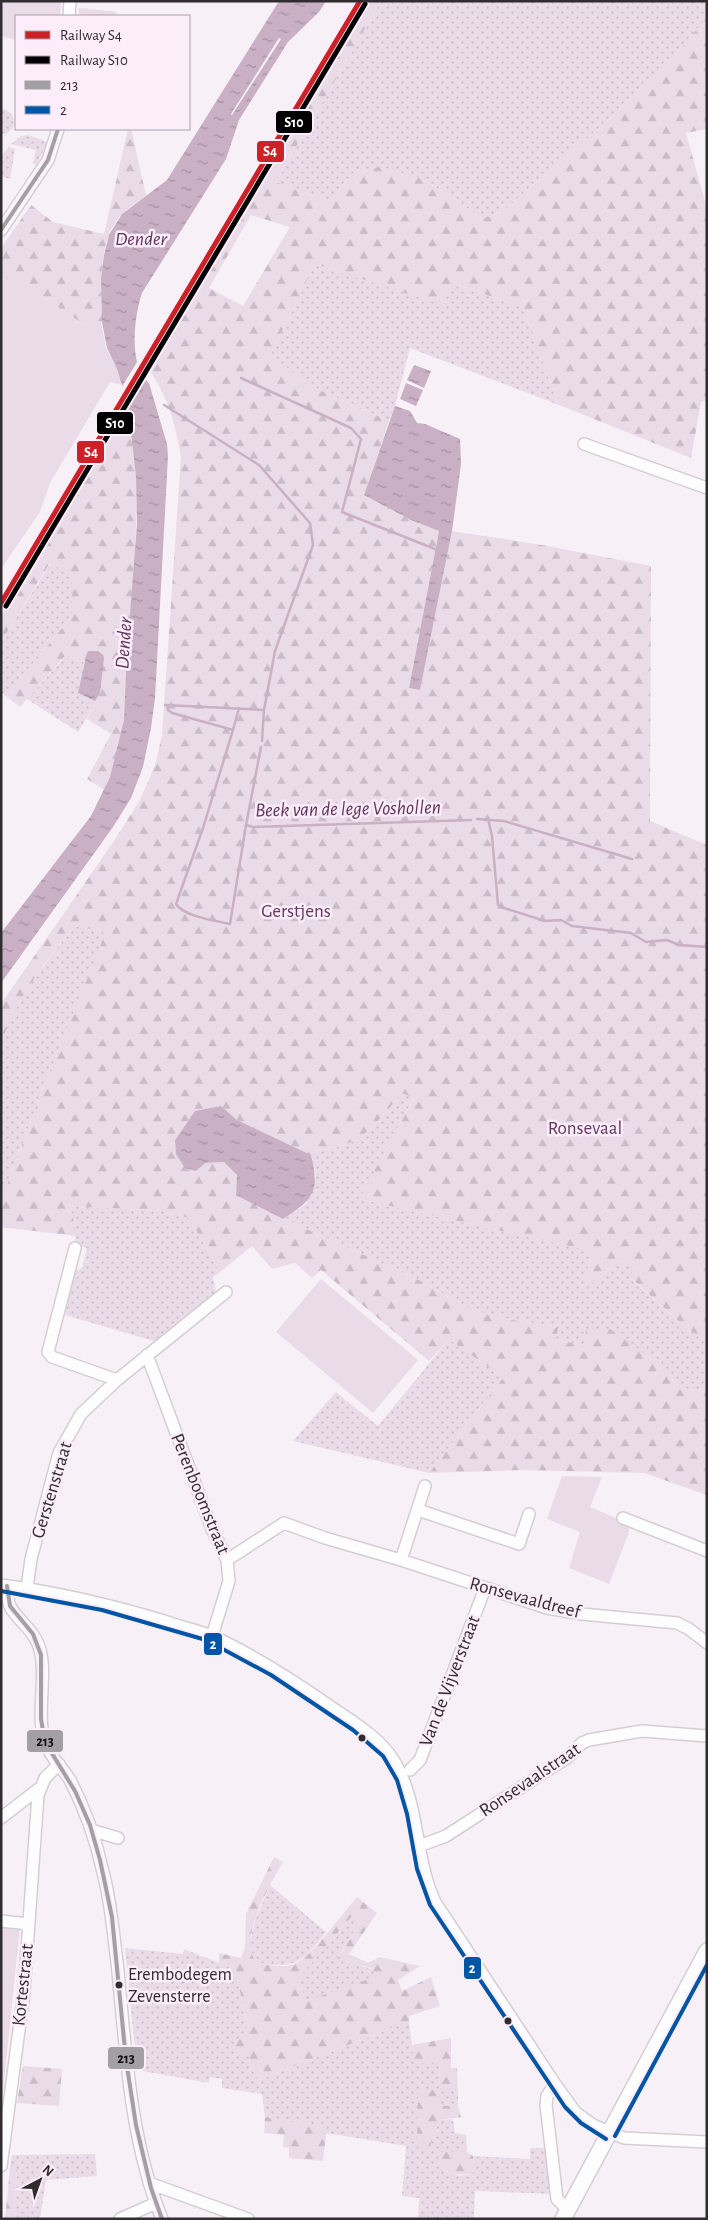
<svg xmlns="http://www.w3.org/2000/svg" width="708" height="2220" font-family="'Alegreya Sans',sans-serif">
	<defs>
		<pattern id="grass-dots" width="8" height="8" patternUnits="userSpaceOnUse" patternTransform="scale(1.25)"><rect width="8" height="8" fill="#eadbe8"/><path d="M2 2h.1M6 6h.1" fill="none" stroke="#c9bcc7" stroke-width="1.8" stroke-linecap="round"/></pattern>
		<pattern id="forest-firs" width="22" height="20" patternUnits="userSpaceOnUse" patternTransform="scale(1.25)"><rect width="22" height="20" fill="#eadbe8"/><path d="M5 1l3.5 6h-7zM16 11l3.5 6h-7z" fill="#c9bcc7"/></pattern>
		<pattern id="water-ripples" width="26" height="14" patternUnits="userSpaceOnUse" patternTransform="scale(1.25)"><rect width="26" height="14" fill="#c9b0c5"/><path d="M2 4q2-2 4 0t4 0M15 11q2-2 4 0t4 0" fill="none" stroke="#a48fa0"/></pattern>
	</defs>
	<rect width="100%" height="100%" fill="#f8f0f7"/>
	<!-- grass -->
	<path fill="url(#grass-dots)" d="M381,1h326v16l-41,49 -61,57 -103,89 -21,7 -27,-21 -36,-21 -65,-4 -23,28 -54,-19z
		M1,108l10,5 3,7 -1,8 -7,6h-5z
		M28,135l20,7 -12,23 -3,-2 3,-13 -25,-6 10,-8z
		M9,147l6,2 -5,30 -9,-3v-20z
		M315,264l128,40 9,-21 70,24 37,98 -149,-57 -15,58 -6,15 -83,-37 -35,-30z
		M51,563l21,13v40l-66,80 -5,-3v-51z
		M65,657l21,6 9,41 -17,28 -51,-33z
		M74,926l33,6 -62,151 -38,102 -6,8v-149l9,-26 20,-34z
		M402,1093l12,4 -54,102 223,50 8,8 -6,20 14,3 16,-19 19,6 -3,12 53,47 23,16v50l-26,-4 -33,-32 -92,-16 1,-12 -65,-12 -25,-9 -52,-29 -131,-59 22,-15 10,-28 -5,-21c10,-9 21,-5 33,-10 25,-8 42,-34 58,-52z
		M71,1206l91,5 27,7 31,54 -7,5 3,15 -62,49 -89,-26 10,-44 7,-3 5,-20 -10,-2 -1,-2z
		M449,1339l54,39 -74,95 -136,-32 43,-49 42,34z
		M270,1885l56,47c-23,30 -32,39 -71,30l-6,-17 7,-27z
		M352,1916l8,6 -23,37 35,10 4,8 -70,25 -8,-24z
		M125,1948l58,6 1,-5 35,14 16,4 13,64c-9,6 -14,9 -14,20l15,6 3,12 7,11 150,-59 5,42 25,-1 1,29h18v15h-20l-1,-16h-19l11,60 10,-30 14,-1 2,14 11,2 1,17h-27l4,19 17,5 11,-2 2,-8 -1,-10 57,3v-11h16l6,46 -77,-3 -1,28h-56l1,-21 -17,-2 4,-50 -80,-13v-7l-61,-9 -3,-23 -40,-6v-9l-12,-2 -1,6 -72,-13z
		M95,2154l2,22 -51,4 -6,39h-26l3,-51h-7l2,-13z"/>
	<!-- forest -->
	<path fill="url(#forest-firs)" fill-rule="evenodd" d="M370,1h11l-105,181 54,19 23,-28 28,-6 37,10 36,21 27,21 21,-7 103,-89 61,-57 41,-49v112l-21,4 21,76v191l-6,2 -10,56 -132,-53 -37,-98 -70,-24 -9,22 -128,-41 -44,90 35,30 83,37 -25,74 47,25 28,11 -30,157 11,2 32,-159 90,14 109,21 -1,255 57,24v497l-23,-16 -53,-48 3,-11 -19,-6 -16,19 -9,4 -5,-7 6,-20 -8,-8 -224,-50 55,-101 -12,-5c-16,18 -33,44 -58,52 -12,5 -23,1 -33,10l-74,-35 -16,-14 -26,5 -20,29 1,14 29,9 19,-1 13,13 -1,20 48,24 131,59 52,29 25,9 66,12 -2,12 29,5 1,-15 24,-1 38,27 33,32 26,4v103l-63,-22 -122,-3 -93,3 74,-95 -54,-39 -20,22 -108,-91 -9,8 -17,-15 -23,6 -20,-23 -32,26 -31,-54 -27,-7 -91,-5 5,30 -75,-9v-34l6,-8 38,-102 61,-151 -32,-6c-30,39 -57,70 -73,118v-40l115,-166 24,-38 15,-35 7,-30 19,-278c-5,-32 -14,-62 -33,-89l96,-155zM251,215l39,12 -47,79 -34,-18z
		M79,8l39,4 -4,4h-35z
		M128,129h3l15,66c-7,6 -17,12 -24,19 -26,28 -20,72 -20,108l-16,4 -34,-23 -51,-28v-27l30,-43 22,17 51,12z
		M128,404c15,78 7,157 0,236 -2,26 0,54 -4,80 -3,24 -11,48 -19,70l-18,-11 24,-45 -24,-15 8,-15 -16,-4 7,-37 -22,-6 -44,50 -14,-11 66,-80v-40l-22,-13 -49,79v-25z
		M274,1857l9,5c-14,24 -30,52 -33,81 -1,6 3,13 5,19 12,3 30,7 42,1 18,-11 45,-49 60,-66l20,16 -28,41 19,9 12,-6 40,9 -22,14 4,11 29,-14 9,29 -31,10v5l-150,59 -7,-11 -3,-12h-6l-9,-6c0,-12 6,-14 14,-20l-13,-64 -16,-4v-10l22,5 4,-11 1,-33zM352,1916l8,6 -23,38 35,8 3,9 -69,24 -8,-23z
		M451,2038v30h6l1,23h-18l-1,-29 -25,1 -2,-18z
		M23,2066l39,3 -3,37 -42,-3z
		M418,2090h19l1,16h20l3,11 -22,3 -10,30 -12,-3z
		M265,2117l62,9 -4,35 -34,-3v-10l-6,-1 1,-12 -20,-2z
		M439,2152h28l6,4 1,10 -2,8c-13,2 -23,0 -35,-8z
		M10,2168h7l-3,51h-9z"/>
	<!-- green -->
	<path fill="#eadbe8" d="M1,1h60l-1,15h-44v24l-15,-4z
		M1,275l51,28 34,23 15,-4 5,26 11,21 5,16 -12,-3 -60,101 -10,29 -39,57z
		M321,1279l97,81 -45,53 -97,-81z
		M562,1476l40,1 -12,30 40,17 -2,11 -19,49 -40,-16 11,-36 -33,-13z
		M1,1927h19l-19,183z"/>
	<!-- water -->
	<path fill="url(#water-ripples)" fill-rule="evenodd" d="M279,1h47l-7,11 -31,30 -49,78 -13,39 -84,134c-8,24 -14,73 7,90l18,61 1,12 -13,242 -4,30 -8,39 -12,31 -18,29 -112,156v-50l90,-117 19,-39 14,-57 3,-68 10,-128 -1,-47 -8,-73 -11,-35 -10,-21 -5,-26 -1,-44 3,-23 5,-20 13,-21 45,-34zM279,38l2,1 -49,76 -1,-1z
		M414,365l17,6 -7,17 -17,-8z
		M406,383l17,7 -7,16 -16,-7z
		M395,406l15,5 7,12 8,1 35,15 1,25 -9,67 -32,159 -11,-2 30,-157 -28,-11 -47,-25z
		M89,651h9l5,4 1,3 -4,35 -5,8 -17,-8 9,-40z
		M221,1106l16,14 74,35c9,36 3,44 -28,64l-47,-24 1,-20 -13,-13 -19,1 -9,8 -11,-3 -9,-14 -1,-14 20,-29z"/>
	<!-- pier -->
	<path fill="#f8f0f7" d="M139,359l4,13 -18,31 -4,-15z"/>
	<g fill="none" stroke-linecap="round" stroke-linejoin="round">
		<!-- stream -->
		<path stroke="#c9b0c5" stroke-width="2.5" d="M241,378l110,50 10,11 -19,73 93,37
			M164,405l95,60 51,58 3,22 -38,106 -11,59
			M165,705l99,5 -2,31
			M167,706l1,4 4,3 61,17 6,-22
			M233,730l-30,98 -27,76c7,12 40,17 54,20l16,-99
			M261,747l-15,78 7,2 218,-7
			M477,819l27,2 128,38
			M488,819l4,17 6,69 3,2 44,14 16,-1 11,6 59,7 15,9 21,-2 12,5 28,2"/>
		<defs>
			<path id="minor" d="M69,16l1,-15
				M1,230l47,-70 10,-31
				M584,444l123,44
				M75,1248l-27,104 4,5 65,23
				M147,1355l65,174 15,31 2,21 -17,55
				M418,1510l101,34 10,-30
				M623,1518l84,33
				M227,1560l57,-37 41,15 76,22 146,48 35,6 95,9 12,6 18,14
				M401,1560l24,-74
				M1,1585c55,7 110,20 163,36 16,6 34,9 50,16 41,19 80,44 117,70 23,16 48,30 63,54 26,43 20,96 41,141l120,182 21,29 17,12 31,13 83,4
				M7,1586c1,7 0,16 4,22 8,13 22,22 27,36 11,26 -3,70 7,98 4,14 18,26 25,38 15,29 26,60 33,92 8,30 10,60 14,90 9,87 12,175 45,257
				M27,1588l4,-29 28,-106 22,-39 36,-34 109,-88
				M410,1770l10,-10 65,-172
				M1,1818l40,-31
				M91,1830l27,8
				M419,1846l27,-10 122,-79 14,-14 7,-3 53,-9 65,5
				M1,1921l28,3
				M555,2084l-8,12 -1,9 11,94 11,11
				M1,2166l23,-174 14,-197 7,-17 14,-14
				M149,2183l99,36
				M120,2219l36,-16"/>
			<path id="major" d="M563,2219l144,-268"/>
		</defs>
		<!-- minor casing -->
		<use href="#minor" stroke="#d4ced3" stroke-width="14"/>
		<!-- major casing -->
		<use href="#major" stroke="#d4ced3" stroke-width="18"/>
		<!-- minor -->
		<use href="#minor" stroke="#fefdfe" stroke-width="11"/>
		<!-- major -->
		<use href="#major" stroke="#fefdfe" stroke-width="15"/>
		<defs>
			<path id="bus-1" d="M1,230l47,-70 10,-31
				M7,1586l3,20 23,28 8,21v64l4,23 30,49 15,34 10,35 12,57 14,143 10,65 15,63 11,31"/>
			<path id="bus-2" d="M1,1591l101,19 104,30 65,35 82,55 30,26 14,24 10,34 10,55 13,36 135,202 16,16 25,16
				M615,2136l92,-171"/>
		</defs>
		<!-- bus-1 casing -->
		<use href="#bus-1" stroke="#fbedf9" stroke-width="8"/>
		<!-- bus-2 casing -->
		<use href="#bus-2" stroke="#fbedf9" stroke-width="8"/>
		<!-- bus-1 -->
		<use href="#bus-1" stroke="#a2a0a2" stroke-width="4"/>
		<!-- bus-2 -->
		<use href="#bus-2" stroke="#0056a4" stroke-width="4"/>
		<defs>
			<path id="rail-1" d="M1,603l359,-602"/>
			<path id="rail-2" d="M6,606l359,-602"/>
		</defs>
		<!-- rail-1 casing -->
		<use href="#rail-1" stroke="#fbedf9" stroke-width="9"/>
		<!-- rail-2 casing -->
		<use href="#rail-2" stroke="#fbedf9" stroke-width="9"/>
		<!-- rail-1 -->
		<use href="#rail-1" stroke="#cb2127" stroke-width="5"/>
		<!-- rail-2 -->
		<use href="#rail-2" stroke="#000" stroke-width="5"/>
	</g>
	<!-- markers -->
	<g fill="#312c30" stroke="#fbedf9" stroke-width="2">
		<circle cx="362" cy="1738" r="4.5"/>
		<circle cx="119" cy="1985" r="4.5"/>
		<circle cx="508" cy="2021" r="4.5"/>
	</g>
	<g text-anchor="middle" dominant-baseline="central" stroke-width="5" stroke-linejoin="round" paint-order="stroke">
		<!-- bus labels -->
		<g font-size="18" fill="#312c30" stroke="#fbedf9" text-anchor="start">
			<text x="128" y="1975">Erembodegem<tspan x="128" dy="22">Zevensterre</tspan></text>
		</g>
		<!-- park labels -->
		<g font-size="19" fill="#643860" stroke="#fbedf9">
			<text x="296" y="911">Gerstjens</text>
			<text x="585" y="1128">Ronsevaal</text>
		</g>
		<!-- street labels -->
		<g font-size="19" fill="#312c30" stroke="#fbedf9">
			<text transform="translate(52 1490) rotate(-73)">Gerstenstraat</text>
			<text transform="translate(200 1494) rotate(68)">Perenboomstraat</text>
			<text transform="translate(525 1598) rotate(15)">Ronsevaaldreef</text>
			<text transform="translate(450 1681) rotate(-69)">Van de Vijverstraat</text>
			<text transform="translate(530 1780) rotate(-34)">Ronsevaalstraat</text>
			<text transform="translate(23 1985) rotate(-84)">Kortestraat</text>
		</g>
		<!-- water labels -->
		<g font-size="20" font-style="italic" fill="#60345c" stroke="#fbedf9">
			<text x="141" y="239">Dender</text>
			<text transform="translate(124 643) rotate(-86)">Dender</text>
			<text transform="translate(348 809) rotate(-1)">Beek van de lege Voshollen</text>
		</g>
	</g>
	<g stroke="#fbedf9" stroke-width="2">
		<rect x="275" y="110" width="38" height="24" rx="5" fill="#000"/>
		<rect x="256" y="140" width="29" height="23" rx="5" fill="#cb2127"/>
		<rect x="96" y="411" width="38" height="24" rx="5" fill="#000"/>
		<rect x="76" y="440" width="29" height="24" rx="5" fill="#cb2127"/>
		<rect x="203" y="1632" width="20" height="24" rx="5" fill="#0056a4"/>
		<rect x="26" y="1729" width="38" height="24" rx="5" fill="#a2a0a2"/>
		<rect x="463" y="1956" width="19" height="24" rx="5" fill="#0056a4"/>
		<rect x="107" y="2046" width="38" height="24" rx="5" fill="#a2a0a2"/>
	</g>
	<g font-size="14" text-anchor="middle" font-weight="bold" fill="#fff">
		<text x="294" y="127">S10</text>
		<text x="270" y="156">S4</text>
		<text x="115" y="428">S10</text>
		<text x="91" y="457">S4</text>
		<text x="213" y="1649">2</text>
		<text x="472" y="1973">2</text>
	</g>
	<g font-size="14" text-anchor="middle" font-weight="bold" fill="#111">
		<text x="45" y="1746">213</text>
		<text x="126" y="2063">213</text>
	</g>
	<!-- border -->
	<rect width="708" height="2220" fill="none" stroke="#312c30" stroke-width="5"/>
	<!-- legend -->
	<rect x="15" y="15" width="175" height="115" fill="#fbedf9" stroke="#aaa0a9"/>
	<rect x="25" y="31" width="25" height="8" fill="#cb2127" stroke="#aaa0a9"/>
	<text x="60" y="40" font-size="15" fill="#312c30">Railway S4</text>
	<rect x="25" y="56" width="25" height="8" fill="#000000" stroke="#aaa0a9"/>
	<text x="60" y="65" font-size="15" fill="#312c30">Railway S10</text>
	<rect x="25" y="81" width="25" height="8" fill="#a2a0a2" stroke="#aaa0a9"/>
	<text x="60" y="90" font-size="15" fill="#312c30">213</text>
	<rect x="25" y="106" width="25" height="8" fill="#0056a4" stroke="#aaa0a9"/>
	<text x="60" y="115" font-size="15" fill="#312c30">2</text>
	<!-- north arrow -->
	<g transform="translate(40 2180) rotate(41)" stroke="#fbedf9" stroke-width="4" paint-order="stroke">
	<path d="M0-4L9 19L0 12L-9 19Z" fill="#312c30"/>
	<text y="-8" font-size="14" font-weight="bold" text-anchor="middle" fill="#312c30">N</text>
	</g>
</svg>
